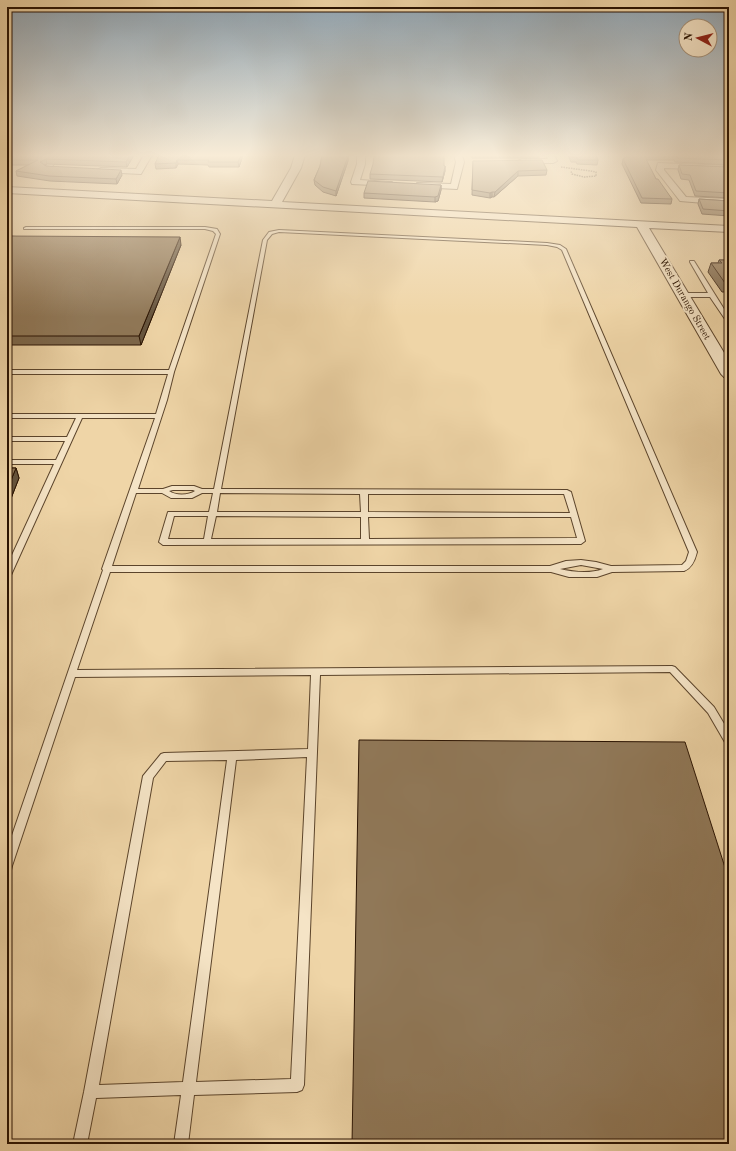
<svg xmlns="http://www.w3.org/2000/svg" width="736" height="1151" font-family="'Old Standard TT',serif">
	<rect width="100%" height="100%" fill="#efd5a7"/>
	<filter id="stains"><feTurbulence type="fractalNoise" baseFrequency=".005" numOctaves="4"/><feColorMatrix values="0 0 0 0 .2 0 0 0 0 .09 0 0 0 0 .02 0 0 0 .5 -.17"/></filter>
	<radialGradient id="worn" r=".72"><stop offset=".6" stop-color="#630" stop-opacity="0"/><stop offset="1" stop-color="#630" stop-opacity=".3"/></radialGradient>
	<g fill="none" stroke-linecap="round" stroke-linejoin="round">
		<defs>
			<path id="service" d="M26,227h179l12,2 3,5 -46,138 -7,28 -29,89h25l9,-3h22l8,3h12l49,-249 6,-8 10,-2 268,13 13,2 6,4 131,303c-2,8 -5,16 -13,19l-72,1 -15,5h-28l-18,-5h-441l-33,98 595,-4 3,1 39,40 15,25v13l-3,-1 -18,-31 -38,-41 -350,3 -16,410 -2,5 -5,2 -103,3 -6,49h-14l7,-49 -85,3 -9,46h-14l11,-52 59,-316 18,-22 3,-1 144,-4 3,-74 -236,2 -63,189 -1,4 -4,1v-21l96,-280 -1,-1 53,-151h-73l-71,157 -4,3v-12l47,-102h-47v-4h49l9,-19h-58v-4h60l9,-19h-69v-4h149l12,-40h-161v-4h162l47,-136 -3,-3 -8,-2h-181v-1zM279,232l268,13 10,2 5,3 127,302 -3,9 -4,4 -71,1 -15,-4 -15,-2 -15,1 -16,5h-438l24,-73h26l9,5h21l10,-5h11l-4,19h-41l-9,30 4,3 418,-1 4,-3 -14,-49 -4,-2 -346,-1 46,-249 5,-6zM173,490h20l2,1c-6,4 -19,5 -26,0zM220,493l140,1 1,18h-144zM368,494h196l6,19 -202,-1zM174,516h34l-4,23h-36zM216,516l145,1v22h-150zM368,517h203l6,21 -208,1zM581,565l22,4c-13,5 -30,3 -43,0zM307,757l-16,322 -95,3 40,-322zM227,760l-44,322 -84,3 54,-307 13,-17z
				M690,261h4l35,56v6l-2,-1 -17,-25h-27l-3,-2 3,-2h25l-18,-31z"/>
			<path id="minor" d="M53,155h8l-11,14h-6l-1,-2z
				M144,155h8l-11,19 -40,-2 -4,-2 4,-2 35,1z
				M357,155h8v9l-5,16 29,2h3l1,2 -1,2 -40,-2 -1,-2 6,-18z
				M454,155h8l2,7 -7,27 -40,-2 -1,-2 1,-2h3l31,1 5,-22z
				M546,155h8l3,6 -4,2h-31l-4,-2 4,-2h26z
				M658,163l71,3v4l-65,-2v2l22,27 43,2v6l-49,-4 -24,-31z"/>
			<path id="tertiary" d="M295,155h10l-4,13 -19,34 447,24v6l-80,-4 80,133v18l-5,-2 -3,-3 -84,-147 -630,-34v-6l265,14 19,-33z"/>
		</defs>
		<!-- service casing -->
		<use href="#service" stroke="#5b442b" stroke-width="2"/>
		<!-- minor casing -->
		<use href="#minor" stroke="#5b442b" stroke-width="2"/>
		<!-- tertiary casing -->
		<use href="#tertiary" stroke="#5b442b" stroke-width="2"/>
		<!-- path -->
		<path stroke="#2a1302" stroke-width="1.5" stroke-dasharray="1.5 1" stroke-linecap="butt" d="M561,167l30,4 5,1v4l-12,1 -12,-3 -1,-3"/>
		<!-- service -->
		<use href="#service" fill="#f5e4c6" fill-rule="evenodd"/>
		<!-- minor -->
		<use href="#minor" fill="#f5e4c6" fill-rule="evenodd"/>
		<!-- tertiary -->
		<use href="#tertiary" fill="#f5e4c6" fill-rule="evenodd"/>
	</g>
	<!-- wall -->
	<path fill="#7c674c" stroke="#2a1302" d="M14,155h120l-7,12 -80,-3 -2,1 1,1 76,9 -5,9 -67,-3 -33,-5 -1,-5 12,-6h-17l-2,-5z
		M159,155h84l-4,12h-30l-1,-2 -30,-1 -2,4 -20,1 -1,-5z
		M322,155h26v6l-12,35 -13,-4 -8,-7 -1,-5 6,-14z
		M472,155h67v3h-67z
		M568,155h28l2,5 -1,5 -20,-1 -1,-2h-5z
		M629,155h100v10l-54,-3 -1,-2h-28l10,19 16,20 -1,5 -30,-1 -19,-39 1,-5z
		M473,161l74,9 -1,5 -28,1 -24,21h-2l-2,1 -18,-3z
		M679,165l50,2v31l-34,-2 -6,-16 -8,-1 -3,-9z
		M445,166v5l-3,11 -72,-3v-5z
		M441,185v5l-3,11 -3,1 -71,-4v-5z
		M699,199l30,2v15l-27,-2 -4,-10z
		M7,236l174,9 -40,100h-134z
		M719,260h10v32h-7l-14,-20 3,-9h7z
		M7,468h9l3,10 -9,23h-3z"/>
	<!-- shaded-wall -->
	<path fill="#65543e" stroke="#2a1302" d="M130,155h4l-7,12 -1,-5z
		M241,155h2l-4,12 -1,-5z
		M347,155h1l-1,4 1,-3v5l-12,35v-5z
		M46,159l1,5 -5,2 -2,-4z
		M177,160l1,4 -2,4v-5z
		M445,166v5l-3,11 1,-5z
		M121,170l1,5 -5,9 -1,-5z
		M518,171v5l-24,21 1,-5z
		M441,185v5l-3,11 -3,1v-5z
		M492,192v5l-2,1v-5z
		M180,237l1,8 -40,100 -2,-9z
		M16,468l3,10 -9,23 -3,-8v-3z"/>
	<!-- building -->
	<path fill="#907858" stroke="#2a1302" d="M14,155h116l-4,7 -80,-3 -6,3 6,4 75,4 -5,9 -67,-3 -33,-5 22,-11h-29z
		M159,155h82l-3,7h-30l1,-2h-32l-1,3 -21,1z
		M322,155h25l-1,1h2l-12,35 -13,-4 -9,-7 6,-14z
		M374,155h70v11h1l-2,11 -73,-3 3,-10z
		M571,155h25l2,5h-20l-2,-3h-4z
		M629,155h15l12,24h2l14,20 -30,-1 -19,-39z
		M645,155h84v5l-52,-2 -1,-2z
		M542,160l5,10 -29,1 -23,21h-3l-2,1 -18,-3 1,-29z
		M679,165l50,2v26l-33,-2 -6,-16 -8,-1z
		M368,181l73,4 -3,11 -3,1 -71,-4z
		M699,199l30,2v10l-26,-2z
		M7,236l173,1 -41,99h-132z
		M719,260h10v23h-4l-14,-20h11z
		M7,468h9l-9,22z
		M359,740l326,2 44,138v264h-377z"/>
	<!-- sky -->
	<linearGradient id="sky" x2="0" y2="1"><stop stop-color="#90a7b8"/><stop offset="0.49" stop-color="#f8ecd7"/><stop offset="1" stop-color="#f8ecd7" stop-opacity="0"/></linearGradient>
	<rect width="736" height="317" fill="url(#sky)"/>
	<g text-anchor="middle" dominant-baseline="central" stroke-width="4" stroke-linejoin="round" paint-order="stroke">
		<!-- far-street labels -->
		<g font-size="10" fill="#2a1302" stroke="#f5e4c6">
			<text transform="translate(685 299) rotate(60)">West Durango Street</text>
		</g>
	</g>
	<!-- margin -->
	<rect width="736" height="1151" fill="none" stroke="#efd5a7" stroke-width="24"/>
	<rect x="8" y="8" width="720" height="1135" fill="none" stroke="#2a1302" stroke-width="2"/>
	<rect x="12" y="12" width="712" height="1127" fill="none" stroke="#2a1302"/>
	<!-- north arrow -->
	<g transform="translate(698 38) rotate(277)"><circle r="19" fill="#f5e4c6" stroke="#a49078"/>
	<path d="M0-3L7 15L0 10L-7 15Z" fill="#8f2418"/>
	<text y="-6" font-size="11" font-weight="bold" text-anchor="middle" fill="#2a1302">N</text>
	</g>
	<rect width="100%" height="100%" filter="url(#stains)"/>
	<rect width="100%" height="100%" fill="url(#worn)"/>
</svg>
